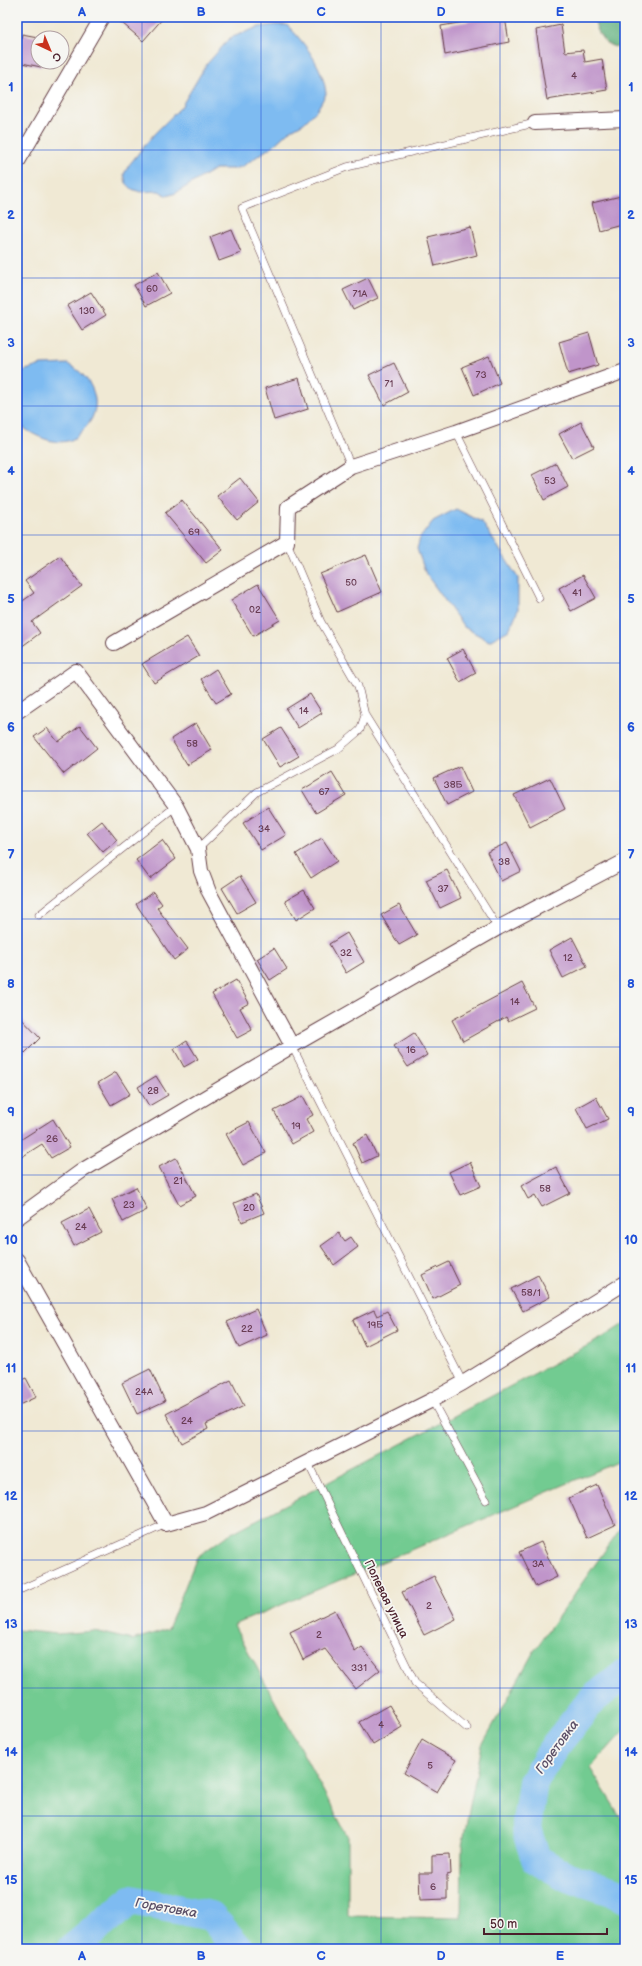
<svg xmlns="http://www.w3.org/2000/svg" width="642" height="1966" font-family="'Balsamiq Sans',sans-serif">
	<rect width="100%" height="100%" fill="#f6f6f2"/>
	<filter id="ink" filterUnits="userSpaceOnUse"><feTurbulence type="fractalNoise" baseFrequency=".025" numOctaves="2"/><feDisplacementMap in="SourceGraphic" scale="8" xChannelSelector="R" yChannelSelector="G"/><feConvolveMatrix kernelMatrix="1 2 1 2 8 2 1 2 1" color-interpolation-filters="sRGB"/></filter>
	<filter id="wash" filterUnits="userSpaceOnUse"><feTurbulence type="fractalNoise" baseFrequency=".012" numOctaves="4" result="noise"/><feDisplacementMap in="SourceGraphic" scale="16" xChannelSelector="R" yChannelSelector="G"/><feGaussianBlur stdDeviation="0.9" result="paint"/><feColorMatrix in="noise" values="0 0 0 0 0 0 0 0 0 0 0 0 0 0 0 0 0 1.4 0 .05"/><feComposite in="paint" operator="in"/></filter>
	<g filter="url(#wash)">
		<rect width="100%" height="100%" fill="#f0e9d4"/>
		<!-- green -->
		<path fill="#72cb91" stroke="#5e755e" d="M625,1323v136l-391,166 114,212v79l113,2 1,-72 20,-101 52,-94 91,-129v208l-35,38 35,56v125h-608v-319l41,4 36,-3 38,9 36,-11 29,-72 29,-21 376,-198z"/>
		<!-- forest -->
		<path fill="#5daf7b" stroke="#546753" d="M594,17h31v30c-20,3 -28,-13 -31,-30z"/>
		<!-- water -->
		<path fill="#7ebbf1" stroke="#646d8e" d="M277,25h10c18,18 37,43 39,69l-9,16 -13,13 -16,9 -14,13 -31,21 -9,3h-19l-39,24 -9,3 -8,-5 -19,1 -8,-3 -6,-6 -2,-9 5,-9 25,-31 27,-27 25,-42 24,-27 29,-11z
			M68,364c4,3 11,6 15,11 16,17 17,40 -1,56 -2,2 -6,7 -9,8 -17,9 -44,-5 -56,-17v-49l24,-8z
			M456,509l26,13 36,56v32l-9,20 -20,11 -25,-14 -38,-53 -9,-25 3,-11 13,-17z"/>
		<g fill="none" stroke-linecap="round" stroke-linejoin="round">
			<!-- river -->
			<path stroke="#7ebbf1" stroke-width="30" d="M625,1674l-33,26 -37,46 -22,36 -7,47 10,30 32,18 44,14 13,7
				M72,1949l59,-49 80,16 28,33"/>
		</g>
		<g id="blocks">
			<!-- building -->
			<path fill="#c095ca" d="M115,17h49l-21,24z
				M481,17h24l4,25 -64,13 -4,-29 41,-7z
				M561,25l4,27 18,-2 2,12 17,-3 5,31 -60,10 -11,-70z
				M22,34l21,4h-5v24h4l-1,5 -24,-5z
				M625,195v28l-26,7 -7,-27z
				M470,227l7,28 -42,11 -7,-29z
				M231,229l10,24 -22,8 -9,-24z
				M158,272l12,21 -24,13 -12,-21z
				M368,278l10,20 -25,12 -10,-20z
				M91,292l15,23 -24,15 -15,-24z
				M589,333l9,32 -30,9 -9,-32z
				M489,356l11,27 -26,12 -12,-28z
				M394,363l14,29 -24,13 -15,-30z
				M299,378l9,31 -34,11 -9,-32z
				M581,422l13,25 -22,11 -13,-24z
				M556,463l12,24 -24,13 -12,-25z
				M240,478l19,24 -22,18 -20,-24z
				M182,500l41,50 -17,13 -41,-50z
				M366,555l16,37 -45,20 -17,-38z
				M60,556l22,30 -50,36 8,11 -23,17v-45l17,-12 -9,-12z
				M583,575l13,23 -25,13 -12,-23z
				M258,584l22,36 -27,16 -22,-36z
				M187,637l12,19 -45,27 -12,-19z
				M463,649l13,24 -16,9 -13,-24z
				M216,669l15,25 -15,9 -15,-24z
				M310,694l12,19 -24,15 -12,-19z
				M196,723l16,27 -25,15 -16,-26z
				M80,726l17,22 -33,26 -30,-37 13,-9 11,14z
				M281,728l18,28 -19,11 -17,-28z
				M460,766l12,26 -25,13 -13,-27z
				M332,772l14,23 -30,18 -14,-23z
				M550,778l15,31 -35,18 -16,-32z
				M268,807l18,28 -25,15 -18,-27z
				M102,821l15,19 -14,12 -16,-19z
				M322,838l15,23 -26,17 -15,-24z
				M162,840l14,19 -26,20 -14,-19z
				M507,843l14,28 -20,10 -14,-29z
				M447,870l14,28 -21,10 -14,-28z
				M240,876l16,26 -19,11 -15,-25z
				M304,890l11,18 -19,12 -11,-19z
				M153,892l9,12 -5,4 31,41 -14,11 -38,-56z
				M399,905l18,30 -18,10 -18,-30z
				M347,933l17,29 -18,11 -17,-29z
				M572,937l15,29 -24,12 -14,-28z
				M274,948l13,21 -17,11 -13,-21z
				M236,980l13,23 -9,5 12,22 -15,8 -25,-44z
				M522,983l13,25 -27,13 -2,-4 -43,24 -11,-21z
				M17,1014l23,24 -15,15 -8,-8z
				M414,1033l13,22 -19,12 -14,-21z
				M187,1041l11,18 -14,8 -10,-18z
				M116,1072l14,22 -19,11 -13,-22z
				M156,1076l12,19 -19,11 -11,-19z
				M303,1096l10,19 -7,4 7,13 -21,12 -18,-33z
				M596,1097l12,22 -21,10 -11,-21z
				M53,1119l17,28 -19,11 -9,-14 -25,16v-18z
				M249,1122l17,31 -23,12 -17,-31z
				M367,1135l10,21 -15,7 -9,-20z
				M176,1158l20,38 -17,9 -20,-38z
				M470,1162l11,24 -21,9 -11,-23z
				M556,1167l14,26 -28,14 -7,-12 -7,4 -7,-13z
				M136,1187l11,23 -24,12 -11,-23z
				M256,1194l8,19 -22,9 -8,-19z
				M89,1209l12,23 -27,14 -12,-23z
				M339,1233l6,8 6,-4 7,10 -24,18 -13,-19z
				M449,1262l11,23 -27,14 -11,-24z
				M538,1275l12,22 -27,14 -12,-22z
				M256,1309l11,26 -28,13 -12,-26z
				M374,1310l3,6 10,-5 10,19 -32,16 -12,-26z
				M150,1369l15,32 -28,13 -15,-31z
				M26,1378l10,19 -19,9v-24z
				M231,1380l13,26 -38,18 2,5 -26,14 -16,-29z
				M597,1485l18,40 -28,13 -18,-40z
				M541,1542l16,35 -21,10 -17,-35z
				M434,1576l22,43 -32,16 -22,-43z
				M335,1610l20,42 7,-5 18,23 -24,19 -31,-40 -22,11 -13,-28z
				M389,1705l13,22 -29,18 -14,-23z
				M422,1740l34,20 -19,32 -33,-19z
				M450,1854l1,20 -4,1v24l-27,1 -1,-27h13v-18z"/>
		</g>
	</g>
	<g filter="url(#ink)">
		<use href="#blocks" fill-opacity="0" stroke="#633d44" stroke-width="1"/>
		<g fill="none" stroke-linecap="round" stroke-linejoin="round">
			<defs>
				<path id="lane" d="M456,432l83,166
					M351,466l-109,-258 105,-41 188,-44
					M365,715l133,213
					M198,849l59,-57 81,-43 22,-19 5,-15 -7,-29 -37,-64 -34,-80
					M39,915l137,-109
					M292,1046l171,337
					M432,1400l54,100
					M308,1463l107,220 52,45
					M17,1591l149,-67"/>
				<path id="street" d="M535,123l90,-4
					M17,163l85,-146
					M114,643l173,-101 1,-35 63,-41 105,-34 169,-61
					M17,712l59,-41 100,135 22,43 3,22 8,21 83,154
					M17,1218l66,-48 209,-124 206,-118 127,-67
					M17,1260l149,264 40,-11 226,-113 31,-17 162,-100"/>
			</defs>
			<!-- lane casing -->
			<use href="#lane" stroke="#633d44" stroke-width="8"/>
			<!-- street casing -->
			<use href="#street" stroke="#633d44" stroke-width="16"/>
			<!-- lane -->
			<use href="#lane" stroke="#fff" stroke-width="7"/>
			<!-- street -->
			<use href="#street" stroke="#fff" stroke-width="14"/>
		</g>
	</g>
	<!-- grid -->
	<path fill="none" stroke="#1d4ed8" stroke-width="1" stroke-opacity="0.55" d="M142,17v1932M261,17v1932M381,17v1932M500,17v1932M17,150h608M17,278h608M17,406h608M17,535h608M17,663h608M17,791h608M17,919h608M17,1047h608M17,1175h608M17,1303h608M17,1431h608M17,1560h608M17,1688h608M17,1816h608"/>
	<g text-anchor="middle" dominant-baseline="central" stroke-width="3.5" stroke-linejoin="round" paint-order="stroke">
		<!-- number labels -->
		<g font-size="10" fill="#683c53">
			<text x="574" y="76">4</text>
			<text x="152" y="289">60</text>
			<text x="360" y="294">71А</text>
			<text x="87" y="311">130</text>
			<text x="481" y="375">73</text>
			<text x="389" y="384">71</text>
			<text x="550" y="481">53</text>
			<text x="194" y="532">69</text>
			<text x="351" y="583">50</text>
			<text x="577" y="593">41</text>
			<text x="255" y="610">02</text>
			<text x="304" y="711">14</text>
			<text x="192" y="744">58</text>
			<text x="453" y="785">38Б</text>
			<text x="324" y="792">67</text>
			<text x="264" y="829">34</text>
			<text x="504" y="862">38</text>
			<text x="443" y="889">37</text>
			<text x="346" y="953">32</text>
			<text x="568" y="958">12</text>
			<text x="515" y="1002">14</text>
			<text x="411" y="1050">16</text>
			<text x="153" y="1091">28</text>
			<text x="296" y="1126">19</text>
			<text x="52" y="1139">26</text>
			<text x="178" y="1181">21</text>
			<text x="545" y="1189">58</text>
			<text x="129" y="1205">23</text>
			<text x="249" y="1208">20</text>
			<text x="81" y="1227">24</text>
			<text x="531" y="1293">58/1</text>
			<text x="375" y="1325">19Б</text>
			<text x="247" y="1329">22</text>
			<text x="144" y="1392">24А</text>
			<text x="187" y="1421">24</text>
			<text x="538" y="1564">3А</text>
			<text x="429" y="1606">2</text>
			<text x="319" y="1635">2</text>
			<text x="359" y="1668">331</text>
			<text x="381" y="1725">4</text>
			<text x="430" y="1766">5</text>
			<text x="433" y="1887">6</text>
		</g>
		<!-- street labels -->
		<g font-size="12" fill="#4a1f2b" stroke="#f6f6f2">
			<text transform="translate(386 1599) rotate(64)">Полевая улица</text>
		</g>
		<!-- water labels -->
		<g font-size="13" font-style="italic" fill="#5a4e66" stroke="#f6f6f2">
			<text transform="translate(557 1747) rotate(-54)">Горетовка</text>
			<text transform="translate(166 1908) rotate(10)">Горетовка</text>
		</g>
	</g>
	<!-- margin -->
	<rect width="642" height="1966" fill="none" stroke="#f6f6f2" stroke-width="44"/>
	<!-- north arrow -->
	<g transform="translate(50 50) rotate(136)"><circle r="19" fill="#f6f6f2" stroke="#b1a0a2"/>
	<path d="M0-3L7 15L0 10L-7 15Z" fill="#c8321e"/>
	<text y="-6" font-size="11" font-weight="bold" text-anchor="middle" fill="#4a1f2b">С</text>
	</g>
	<!-- scale -->
	<path d="M484 1928v6h123v-6" fill="none" stroke="#4a1f2b" stroke-width="2"/>
	<text x="490" y="1928" font-size="12" fill="#4a1f2b" stroke="#f6f6f2" stroke-width="3" paint-order="stroke">50 m</text>
	<rect x="22" y="22" width="598" height="1922" fill="none" stroke="#1d4ed8" stroke-width="1.5"/>
	<g font-size="13" text-anchor="middle" font-weight="bold" fill="#1d4ed8">
		<text x="82" y="16">A</text>
		<text x="201" y="16">B</text>
		<text x="321" y="16">C</text>
		<text x="441" y="16">D</text>
		<text x="560" y="16">E</text>
		<text x="11" y="91">1</text>
		<text x="631" y="91">1</text>
		<text x="11" y="219">2</text>
		<text x="631" y="219">2</text>
		<text x="11" y="347">3</text>
		<text x="631" y="347">3</text>
		<text x="11" y="475">4</text>
		<text x="631" y="475">4</text>
		<text x="11" y="603">5</text>
		<text x="631" y="603">5</text>
		<text x="11" y="731">6</text>
		<text x="631" y="731">6</text>
		<text x="11" y="859">7</text>
		<text x="631" y="859">7</text>
		<text x="11" y="988">8</text>
		<text x="631" y="988">8</text>
		<text x="11" y="1116">9</text>
		<text x="631" y="1116">9</text>
		<text x="11" y="1244">10</text>
		<text x="631" y="1244">10</text>
		<text x="11" y="1372">11</text>
		<text x="631" y="1372">11</text>
		<text x="11" y="1500">12</text>
		<text x="631" y="1500">12</text>
		<text x="11" y="1628">13</text>
		<text x="631" y="1628">13</text>
		<text x="11" y="1756">14</text>
		<text x="631" y="1756">14</text>
		<text x="11" y="1884">15</text>
		<text x="631" y="1884">15</text>
		<text x="82" y="1960">A</text>
		<text x="201" y="1960">B</text>
		<text x="321" y="1960">C</text>
		<text x="441" y="1960">D</text>
		<text x="560" y="1960">E</text>
	</g>
</svg>
